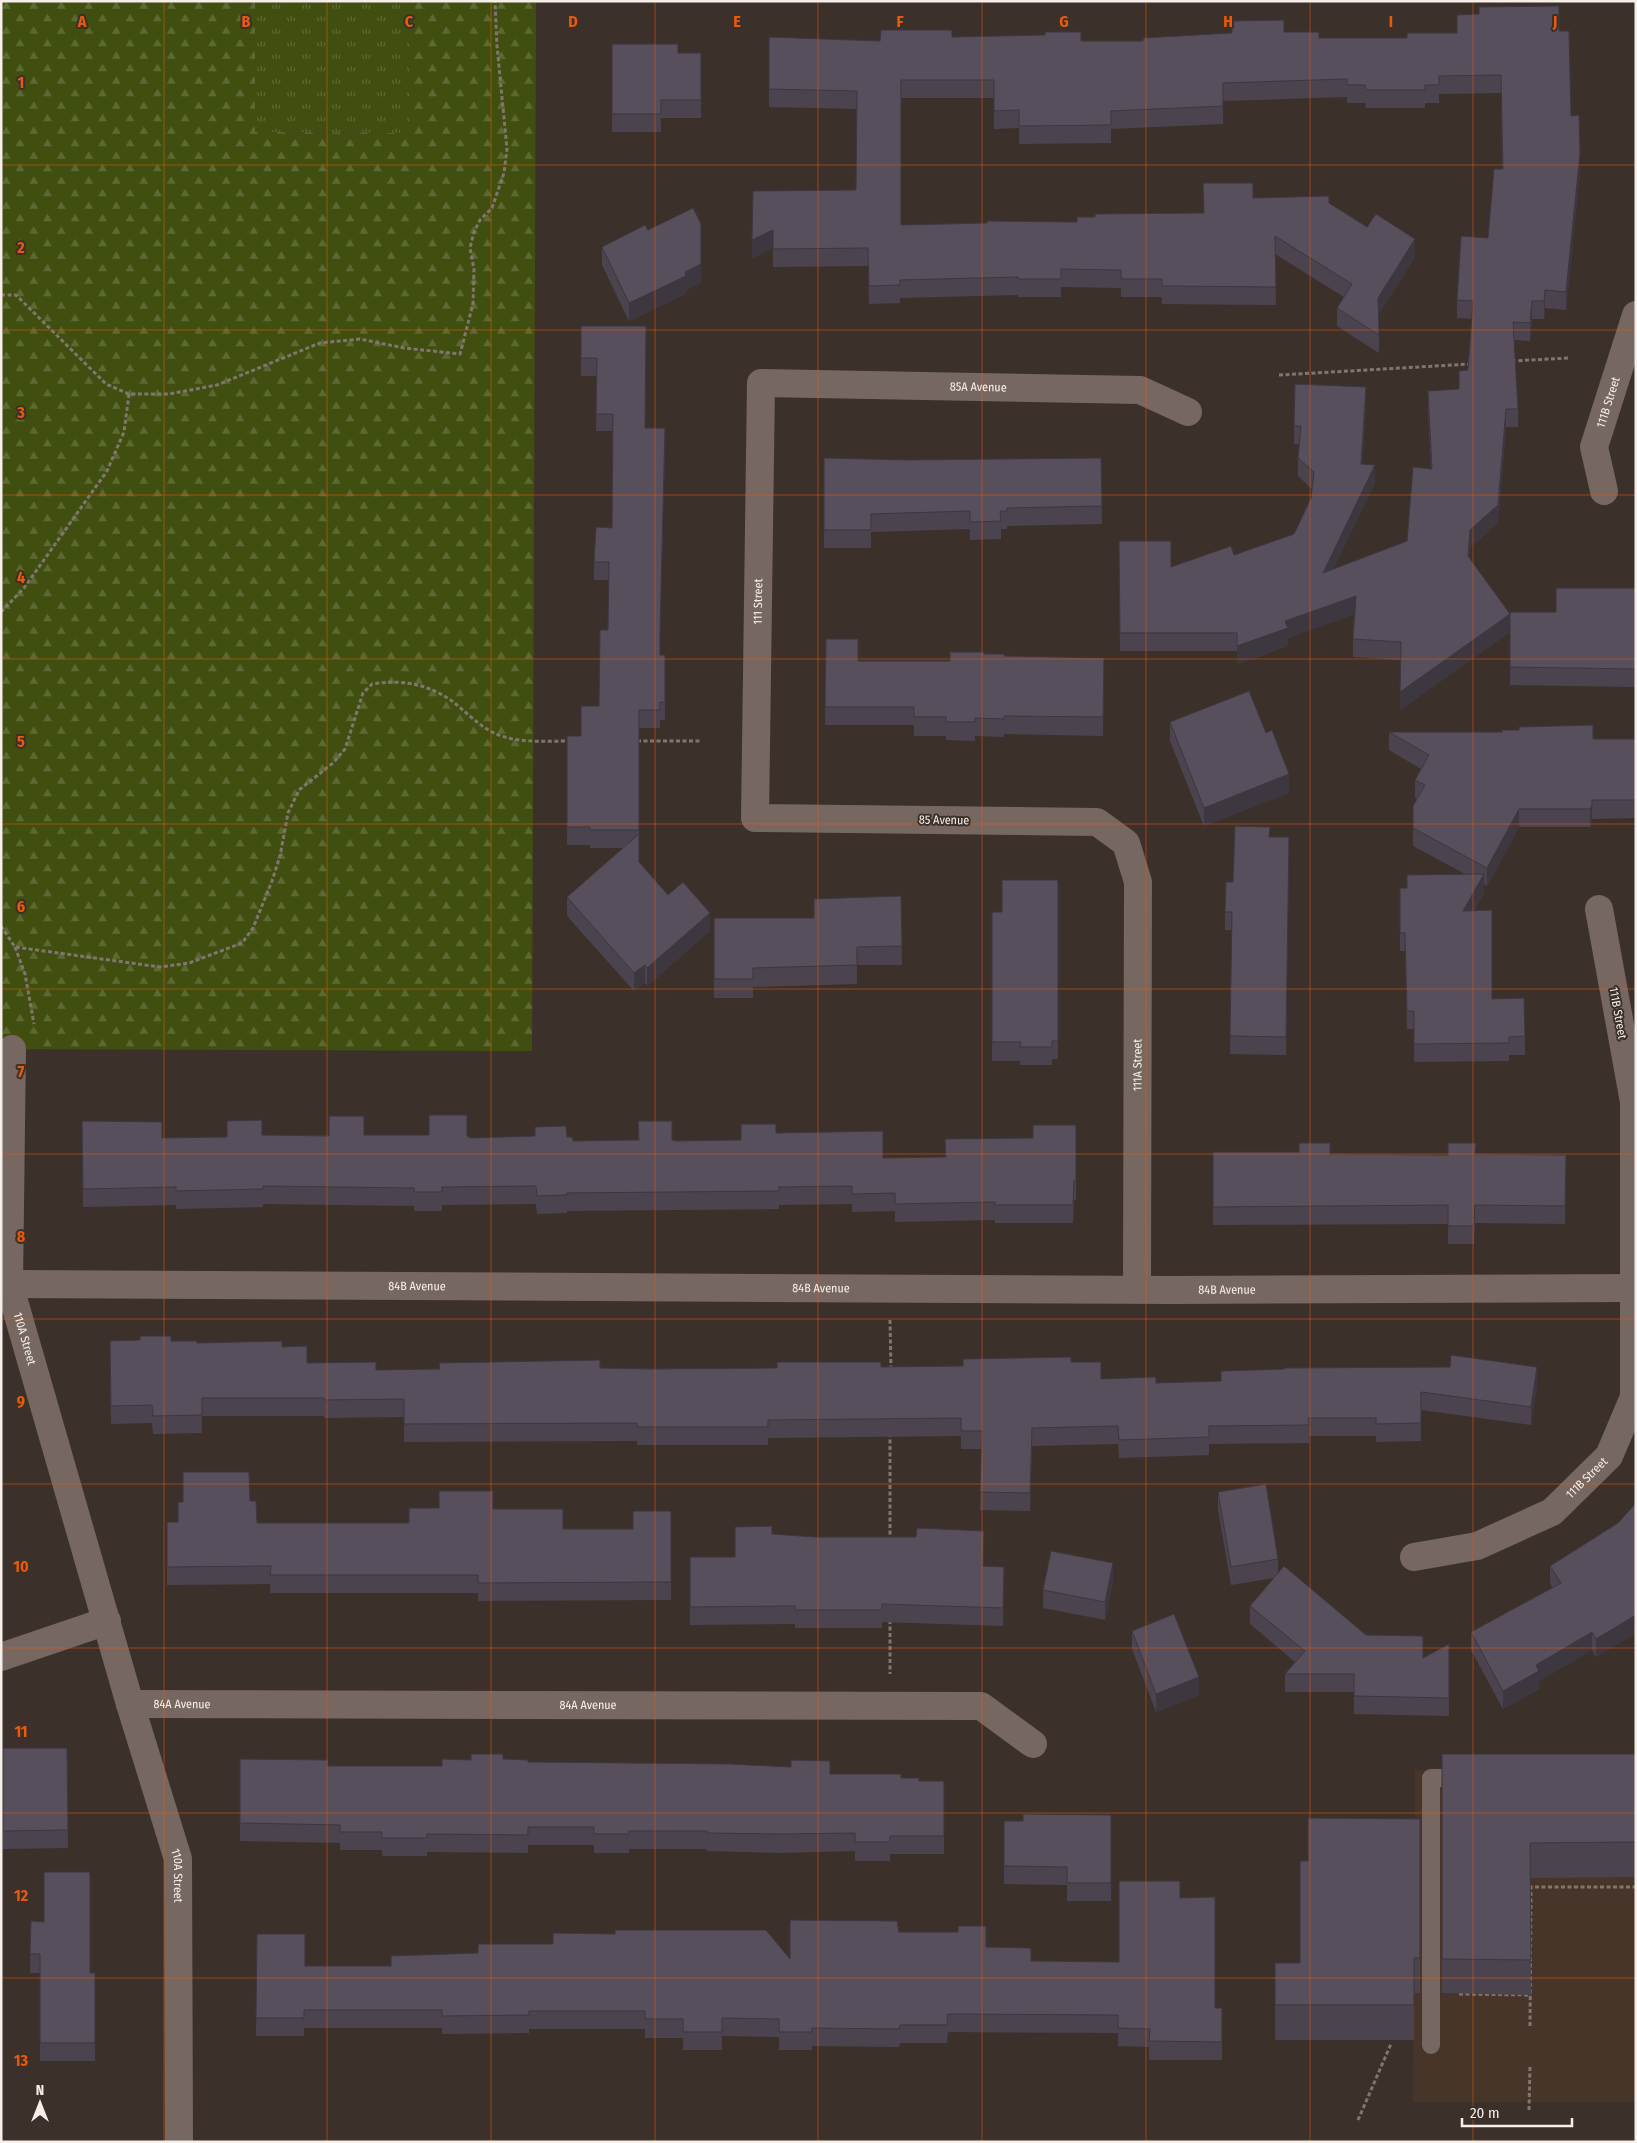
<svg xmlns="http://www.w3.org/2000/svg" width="1637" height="2143" font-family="'Fira Sans Condensed',sans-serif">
	<defs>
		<pattern id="grass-tufts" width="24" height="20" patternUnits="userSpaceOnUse" patternTransform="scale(1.25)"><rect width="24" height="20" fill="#404f10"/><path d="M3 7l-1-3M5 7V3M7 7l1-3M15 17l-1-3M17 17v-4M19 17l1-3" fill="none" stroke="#5c6933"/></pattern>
		<pattern id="forest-firs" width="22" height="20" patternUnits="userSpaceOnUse" patternTransform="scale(1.25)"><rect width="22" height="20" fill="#404f10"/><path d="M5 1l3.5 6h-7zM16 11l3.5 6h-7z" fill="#5c6933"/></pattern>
	</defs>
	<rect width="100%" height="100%" fill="#3c312a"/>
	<!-- built -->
	<path fill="#47352a" d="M1415,1770l221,1v331h-223z"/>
	<!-- grass -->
	<path fill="url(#grass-tufts)" d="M255,1h155v132l-155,-1z"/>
	<!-- forest -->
	<path fill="url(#forest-firs)" d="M1,1h254v131l154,1 1,-132h126l-4,1050 -531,-2z"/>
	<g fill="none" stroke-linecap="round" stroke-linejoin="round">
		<!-- path -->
		<path stroke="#80766f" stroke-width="3" stroke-dasharray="4 2.5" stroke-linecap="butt" d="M1,295h15l90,89 23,10h40l48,-9 103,-42 40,-4 44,9 56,6 13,-50 1,-35 -4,-21 4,-16 6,-12 12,-12 12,-35 3,-24 -10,-103 -2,-45
			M1512,361l57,-3
			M1279,375l192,-11
			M1,612l23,-24 83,-117 17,-39 5,-38
			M637,741h63
			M1,926l14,21 145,20 29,-4 53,-20 11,-15 19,-47 8,-25 8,-43 11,-23 34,-27 12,-14 18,-56 9,-9c29,-5 56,0 80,17 13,10 25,23 40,31 23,12 53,9 78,9
			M15,947l10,27 9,50
			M890,1320l1,49
			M890,1541v-108
			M890,1620v54
			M1459,1994l72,1
			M1530,2026l1,-139h105
			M1529,2110l1,-45
			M1358,2120l33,-76"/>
		<!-- service -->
		<path stroke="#766861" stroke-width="18" d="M1431,2045v-267h34"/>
		<!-- minor -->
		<g stroke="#766861" stroke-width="28">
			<path id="s1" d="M1604,491l-10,-44 42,-132"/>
			<path id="s2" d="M12,1049l-3,235 121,420 48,155 1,283"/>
			<path id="s3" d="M9,1284l1163,6 462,-2"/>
			<path id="s4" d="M1137,1289l1,-407 -12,-39 -29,-21 -342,-4 6,-435 379,7 48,22"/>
			<path id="s5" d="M1414,1557l63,-11 75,-34 57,-56 25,-59v-295l-35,-193"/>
			<path d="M1,1657l106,-36"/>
			<path id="s6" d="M130,1704l851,2 52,38"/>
		</g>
	</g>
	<!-- wall -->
	<path fill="#4b444e" d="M1457,15l102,16 12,85 9,55 -14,139 -21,-2 -1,11h-12l-2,22 -16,-1 4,69v18h-12l-8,96 -28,25 -1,10 41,74 -110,78 1,-50 -48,-3v-18l1,-25 -66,24v8l-51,18v-13h-117l-1,-110 52,26 63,-12 60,-21 17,-36 1,-9 -14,-13v-18l2,-14h-6v-18l72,-21 -4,59 13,19 -42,86 74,-28 24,-72 -3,-60v-18l31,-2v-18l9,-1 4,-51 -15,-1v-18l31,-62 14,-69 -1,-76 -62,1v9h-14v5h-59l-1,-5h-18v-6l-124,4v23l-112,5v14l-92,1v-16l-25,1v-31h-93v127l176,-3 18,-5 109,-4 49,-15 76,5 86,54 -36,57v39l-42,-27v-18l7,-11 -69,-43 1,51 -114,-1v-7h-41v-9l-60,-1v10h-43v-2l-118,3v5l-31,1 -1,-38 -95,1v-19l-21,10 104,-68 1,-81 -88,-2v-70l111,4 72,-4 129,4h62l141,-9 35,6h88l50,-5z
		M612,44l66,9h23v65h-40v14h-49z
		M648,230l53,53 -15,7v4l-57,27 -27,-56v-18z
		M581,326l64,102 20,18 -5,196v13h5v65h-5v8h-21v134l29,33 42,36 -63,55 -2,-3 -11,8 -67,-75v-19l56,-49h-33v-3h-23v-109h14l18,-30 9,-76 1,-50h-15v-18l18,-34 1,-97h-17l1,-55h-16z
		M824,458l83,2 194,-2 1,66 -95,2v3h-6v10l-31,1v-11l-99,3v16h-47z
		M1636,588v99l-126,-2v-73h46z
		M826,639l32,22h92l34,-7 20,2 100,2 -1,78 -99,-2v3l-29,-1v5l-29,-1v-4h-32v-11h-89z
		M1170,722l119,71 -85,33 -34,-85z
		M1389,732l204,7h43v79l-44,1v5l-2,3h-71l-32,59 -3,-2v8l-10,19 18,88 33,37v19h-16v6l-95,1v-33h-7l-2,-78h-5v-63h7l58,-14 -52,-28v-40l4,-7 -2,-1v-18l6,-11 -32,-19z
		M1270,837h19l-3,218 -56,-1 2,-124h-7v-18l8,-30z
		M1058,880v179h-6v6h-32v-4h-28v-149h10z
		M901,896l1,69h-45v19l-104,3v11h-39v-80h100z
		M227,1121l35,14 205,1 3,2 97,-1 6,4 65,-1v-19l38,20 65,-1v-16l142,34 62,-1v-18l88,-1 43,-13v75h-2l-1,23h-78v-3l-100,2v-11l-43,1v-8l-73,1v4l-212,2v2l-30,1 -1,-10 -94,1v6h-28v-5l-151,-2v3l-87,2v-4l-93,2 -1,-68 145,-2z
		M1213,1152l117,2 118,1 28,-1 90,1 -1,69 -90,-1 -1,21h-26v-20l-235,1z
		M171,1341l26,2 85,4 25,16 69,7 224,-2 51,1 312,-3 108,-4 30,17 55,4 381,2 -6,40 -110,-15v31l-45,1v-6h-67v7l-100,1v11l-90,3 -1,-14 -86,2 -2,65 -50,-1 2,-61h-21v-13l-193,2v7h-131v-4l-233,1v-25l-80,1v-2h-122v17l-49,1 -1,-11 -41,1 -1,-65z
		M439,1491l54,18 70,20h70l38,-18v89l-193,1v-8h-208v-9l-103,1v-63h11l72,-21 7,22h152l30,-15z
		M1218,1492l60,67v14l88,62 57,23 26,-14v72l-95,-2v-22h-69v-18l10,-12 -45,-38v-18l24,-28 -43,7 -13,-75z
		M1636,1503v130l-40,24 -4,-7 -53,31v8l-36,20 -32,-59v-18l82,-44 -3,-4v-18l68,-43z
		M772,1534l212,15 -1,17 21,19 -1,41 -121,-4v6h-87v-4l-105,1v-68h45z
		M1113,1582l-8,38 -62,-12v-18z
		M1132,1631l67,64 -43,17 -24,-63z
		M3,1748h64l1,100 -65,1z
		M1442,1754h194v123l-106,1 1,117 -89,-2z
		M240,1759l88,7h114l29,-6 32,-1 25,3 302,12 71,4 18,3h25v73h-54v7h-35v-10l-75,2 -73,-2v-2h-78v4h-35v-8h-66v8l-101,-1v4h-45v-6h-42v-7l-100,-2z
		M1111,1815v86h-44v-16l-63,-1v-63h19z
		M1420,1819v174h-6v47h-139v-77h25l8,-102z
		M1180,1898l35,110h7v52h-73v-13l-31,-1v-13l-170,-1 -1,11h-47l-1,4 -87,-1v4h-33v-13l-57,-1v14h-39v-12h-38v-9h-116v4l-87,1v-6h-138v8h-48l1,-102 48,32h86l399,-7 109,-27 87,15 45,14 88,1z
		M31,1921l59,52h5v88h-55v-88h-10z"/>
	<!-- shaded-wall -->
	<path fill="#3d3740" d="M1580,153v18l-14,139v-18z
		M773,230v18l-21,10v-18z
		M1415,239v18l-37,59v-18z
		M701,264v19l-15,7v4l-57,27v-18l56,-31z
		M1545,290v18l-1,11v-18z
		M1532,301v18l-2,22v-18z
		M1366,387v18l-5,77v-18z
		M1506,409v18l-8,96 -28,25 -2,26v-18l2,-26z
		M665,428v18l-5,203v-18z
		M1375,465v18l-52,108v-18z
		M1356,596v18l-68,24v8l-51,18v-18l48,-25z
		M1510,614v18l-110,78v-18z
		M1289,774v19l-85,33v-18z
		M1592,806v18l-2,3v-18z
		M1519,809v18l-32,59v-18z
		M1484,874v18l-21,37v-18z
		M710,913v18l-63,55v-18z
		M645,965v18l-11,8v-18z
		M1537,1367v18l-6,40v-18z
		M1113,1563v19l-8,38v-18z
		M1004,1567v18l-1,41v-18z
		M1636,1615v18l-40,24v-18z
		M1592,1632v18l-53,31v8l-36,20v-18l33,-26z
		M1199,1677v18l-43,17v-18z"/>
	<!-- building -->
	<path fill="#574f5b" stroke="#3d3740" d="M1559,6v25h10l2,85 8,-1 1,38 -14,139 -21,-2 -1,11h-12l-2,22 -17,-1 5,87h-12l-8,96 -28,25 -2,26 42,58 -110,78 1,-50 -48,-3 3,-43 -71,25 3,7 -51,18v-13h-117l-1,-92h52v26l60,-21 3,9 60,-21 17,-36 3,-26 -16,-14 3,-32h-7l1,-42 71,3 -5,77 14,1 -52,108 84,-32 6,-74 19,2 -4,-78 31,-2v-18l9,-1 5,-69 -16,-1 4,-64 27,2 6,-69h9l-2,-94 -62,1v9h-14v5h-59l-1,-5h-18v-6l-124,4v23l-112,5v14l-92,1v-16l-25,1v-31h-93v145l86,-2v-2l90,1v-5h18v-3l109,-1 -1,-30h50v15l76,-2v7l38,24 9,-13 39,25 -37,59 1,37 -42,-27 15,-24 -77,-48 1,51 -114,-1v-7h-41v-9l-60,-1v10h-43v-2l-118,3v5l-31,1 -1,-38 -95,1v-19l-21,10 1,-49 103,-1 1,-99 -88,-2v-52l111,4 1,-11h71v7l93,-2v-3h36v9h62v-3l89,-5v-12l52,-1v12h35v6h88v-5h50v-18l22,-1v-7z
		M612,44h66v9h23v47h-40v14h-49z
		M693,208l8,16v40l-16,8 1,4 -57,27 -27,-56 43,-22 3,5z
		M581,326h65l-1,102h20l-5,203v24h5v47h-5v8h-21v120h-49v-3h-23v-91h14v-30h18l1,-76h8l1,-68h-15l2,-35 16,1 1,-114h-17l1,-56h-16z
		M824,458l83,2 194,-2 1,48 -95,2v3h-7l1,10 -31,1v-11l-99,3v16h-47z
		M1556,588h80v81l-126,-2v-55h46z
		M826,639h32v22h92v-9h34v2h20v2l100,2 -1,59 -99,-1v3l-29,-1v4h-29v-5h-32v-10h-89z
		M1249,691l17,42 6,-3 17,44 -85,34 -34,-86z
		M1593,725v14h43v61h-44v6l-2,3h-71l-32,59 -74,-40v-22l12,-21 -10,-5 14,-25 -40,-23h113v-2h17v-3z
		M1235,826l35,1 -1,10h20l-3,200 -56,-1 2,-124h-7l1,-30h7z
		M639,834v28l29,33 15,-13 27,31 -63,55 -2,-3 -11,8 -67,-76z
		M1484,874l-21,37 29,-1v89l32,-1 1,38 -16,1v6l-95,1v-33h-7l-2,-78h-5v-45h7v-13z
		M1002,880h56v161h-6v6h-32l1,-5h-29v-130h10z
		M901,896l1,50 -45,1v18l-104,3v11h-39v-61h100v-19z
		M429,1115h38v21l3,2 65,-2v-9l31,-1 1,11h5l1,4 66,-1 -1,-19h34v19l4,1 65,-1v-16h35v9l107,-2v27l63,-1 -1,-18 88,-1v-13h43v56h-2l-1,24h-78v-3l-100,2v-11l-43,1v-8l-73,1v4l-212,2v2l-30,1 -1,-10 -94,1v5h-28v-4l-151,-2v3l-87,2v-4l-93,2 -1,-68 80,1v16l65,-1v-16l35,-1v15l67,1v-20h35v19h65z
		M1299,1143h31v11l118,1v-12h28l-1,11 91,1 -1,51 -90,-1 -1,21h-26v-21l-235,2v-55h86z
		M140,1336h31v5h26v2l85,-2v6l25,-1v17l69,-1v8l64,-1 -1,-6 161,-3v8l51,1 126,-1v-6h104v5l82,-1v-7l108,-2v5h30v17l55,-2v6l65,-2v-10l63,-2v-1l166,-1 1,-12 86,12 -6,40 -110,-15v31l-45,1v-6h-68l1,7 -100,1v11l-90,3 -1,-14 -86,2 -2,65 -50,-1 2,-61h-21v-13l-193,2v7h-131v-4l-233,1v-25l-80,1v-2h-122v17l-49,1 -1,-11 -41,1 -1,-65 30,-1z
		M183,1472h66l1,29h6l1,22h152v-15h30v-17h54v18h70v20h70v-18h38v71l-193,1v-8h-208l1,-9 -104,1v-45h11v-20h5z
		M1266,1484l12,75 -47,8 -13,-75z
		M1636,1503v112l-40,24 -4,-7 -56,33 3,6 -36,20 -32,-59 90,-49 -11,-17 68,-43z
		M772,1526v8l43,3h101l1,-9 67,3 -1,35 21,1 -1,41 -121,-4v6h-87v-4l-105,1v-50h45v-30z
		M1051,1551l62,12 -8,39 -62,-12z
		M1284,1566l82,69 57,1v22l26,-14v54l-95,-2v-22h-69l20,-23 -55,-45z
		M1174,1614l25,63 -43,17 -24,-63z
		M3,1748h64l1,82 -65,1z
		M471,1754h32v5l25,1v2l202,2 61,3v-7l39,1v13h71v4h18v3h25v55h-54v6h-35v-9l-75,1 -73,-1v-2h-78v3h-35v-7h-66v8l-101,-1v4h-45v-6h-42v-7l-100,-2v-64l88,1v6h114v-7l29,1z
		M1442,1754h194v88l-106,1 1,117 -89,-1z
		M1023,1814l88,1v68h-44v-16l-63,-1v-45h19z
		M1308,1818l112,1v139h-6v47h-139v-42h25v-102h8z
		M44,1872h46v101h5v70h-55v-89h-10l1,-33 13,1z
		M1119,1881h61v17l35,-1v111h7v34l-73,-1 1,-12 -32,-1v-13l-170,-1 -1,11h-47l-1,4 -87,-1v4h-33v-13l-57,-1v14h-39v-13h-38v-8h-116v4l-87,1v-6h-138v8h-48l1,-84h48v32h86v-10l87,-3v-9h75v-11l62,1v-4h151l24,29v-39l107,1 2,11h59v-6h28v21l45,1v13l88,1z"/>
	<!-- grid -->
	<path fill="none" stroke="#e8590c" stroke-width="1" stroke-opacity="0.55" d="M164,1v2141M327,1v2141M491,1v2141M655,1v2141M818,1v2141M982,1v2141M1146,1v2141M1310,1v2141M1473,1v2141M1,165h1635M1,330h1635M1,495h1635M1,659h1635M1,824h1635M1,989h1635M1,1154h1635M1,1319h1635M1,1484h1635M1,1648h1635M1,1813h1635M1,1978h1635"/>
	<g text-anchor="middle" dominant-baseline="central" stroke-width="4" stroke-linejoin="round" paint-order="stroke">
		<!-- street labels -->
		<g font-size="12" fill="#f6eee9" stroke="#3c312a">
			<text stroke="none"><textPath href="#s4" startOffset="1478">85A Avenue</textPath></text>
			<text stroke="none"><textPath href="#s1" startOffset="92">111B Street</textPath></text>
			<text stroke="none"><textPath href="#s4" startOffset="1042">111 Street</textPath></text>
			<text transform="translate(944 820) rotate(1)">85 Avenue</text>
			<text transform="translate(1618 1013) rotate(80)">111B Street</text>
			<text stroke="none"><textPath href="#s4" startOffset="224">111A Street</textPath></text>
			<text stroke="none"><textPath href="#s3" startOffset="408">84B Avenue</textPath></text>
			<text stroke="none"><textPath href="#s3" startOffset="812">84B Avenue</textPath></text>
			<text stroke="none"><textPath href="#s3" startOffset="1218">84B Avenue</textPath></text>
			<text stroke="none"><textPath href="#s2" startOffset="292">110A Street</textPath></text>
			<text stroke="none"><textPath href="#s5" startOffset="195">111B Street</textPath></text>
			<text stroke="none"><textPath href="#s6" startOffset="52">84A Avenue</textPath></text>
			<text stroke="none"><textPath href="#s6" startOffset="458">84A Avenue</textPath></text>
			<text stroke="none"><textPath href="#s2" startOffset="851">110A Street</textPath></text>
		</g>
	</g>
	<g font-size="16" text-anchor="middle" font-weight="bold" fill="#e8590c" stroke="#3c312a" stroke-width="4" stroke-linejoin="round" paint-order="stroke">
		<text x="82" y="27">A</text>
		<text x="246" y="27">B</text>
		<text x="409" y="27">C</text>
		<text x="573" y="27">D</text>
		<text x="737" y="27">E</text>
		<text x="900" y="27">F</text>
		<text x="1064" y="27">G</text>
		<text x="1228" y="27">H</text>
		<text x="1391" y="27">I</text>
		<text x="1555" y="27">J</text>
		<text x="21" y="88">1</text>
		<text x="21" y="253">2</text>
		<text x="21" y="418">3</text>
		<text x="21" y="583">4</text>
		<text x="21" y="747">5</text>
		<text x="21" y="912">6</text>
		<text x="21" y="1077">7</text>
		<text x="21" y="1242">8</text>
		<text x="21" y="1407">9</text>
		<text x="21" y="1572">10</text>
		<text x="21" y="1737">11</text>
		<text x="21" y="1901">12</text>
		<text x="21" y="2066">13</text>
	</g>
	<!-- border -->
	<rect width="1637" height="2143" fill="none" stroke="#f6eee9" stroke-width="5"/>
	<!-- north arrow -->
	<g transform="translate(40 2103)" stroke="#3c312a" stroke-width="4" paint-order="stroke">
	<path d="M0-4L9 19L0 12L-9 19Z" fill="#f6eee9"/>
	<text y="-8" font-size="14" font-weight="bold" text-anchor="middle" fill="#f6eee9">N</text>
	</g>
	<!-- scale -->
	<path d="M1462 2118v8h110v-8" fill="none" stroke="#f6eee9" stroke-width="2.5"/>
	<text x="1470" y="2118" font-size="15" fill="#f6eee9" stroke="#3c312a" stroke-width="4" paint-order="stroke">20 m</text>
</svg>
